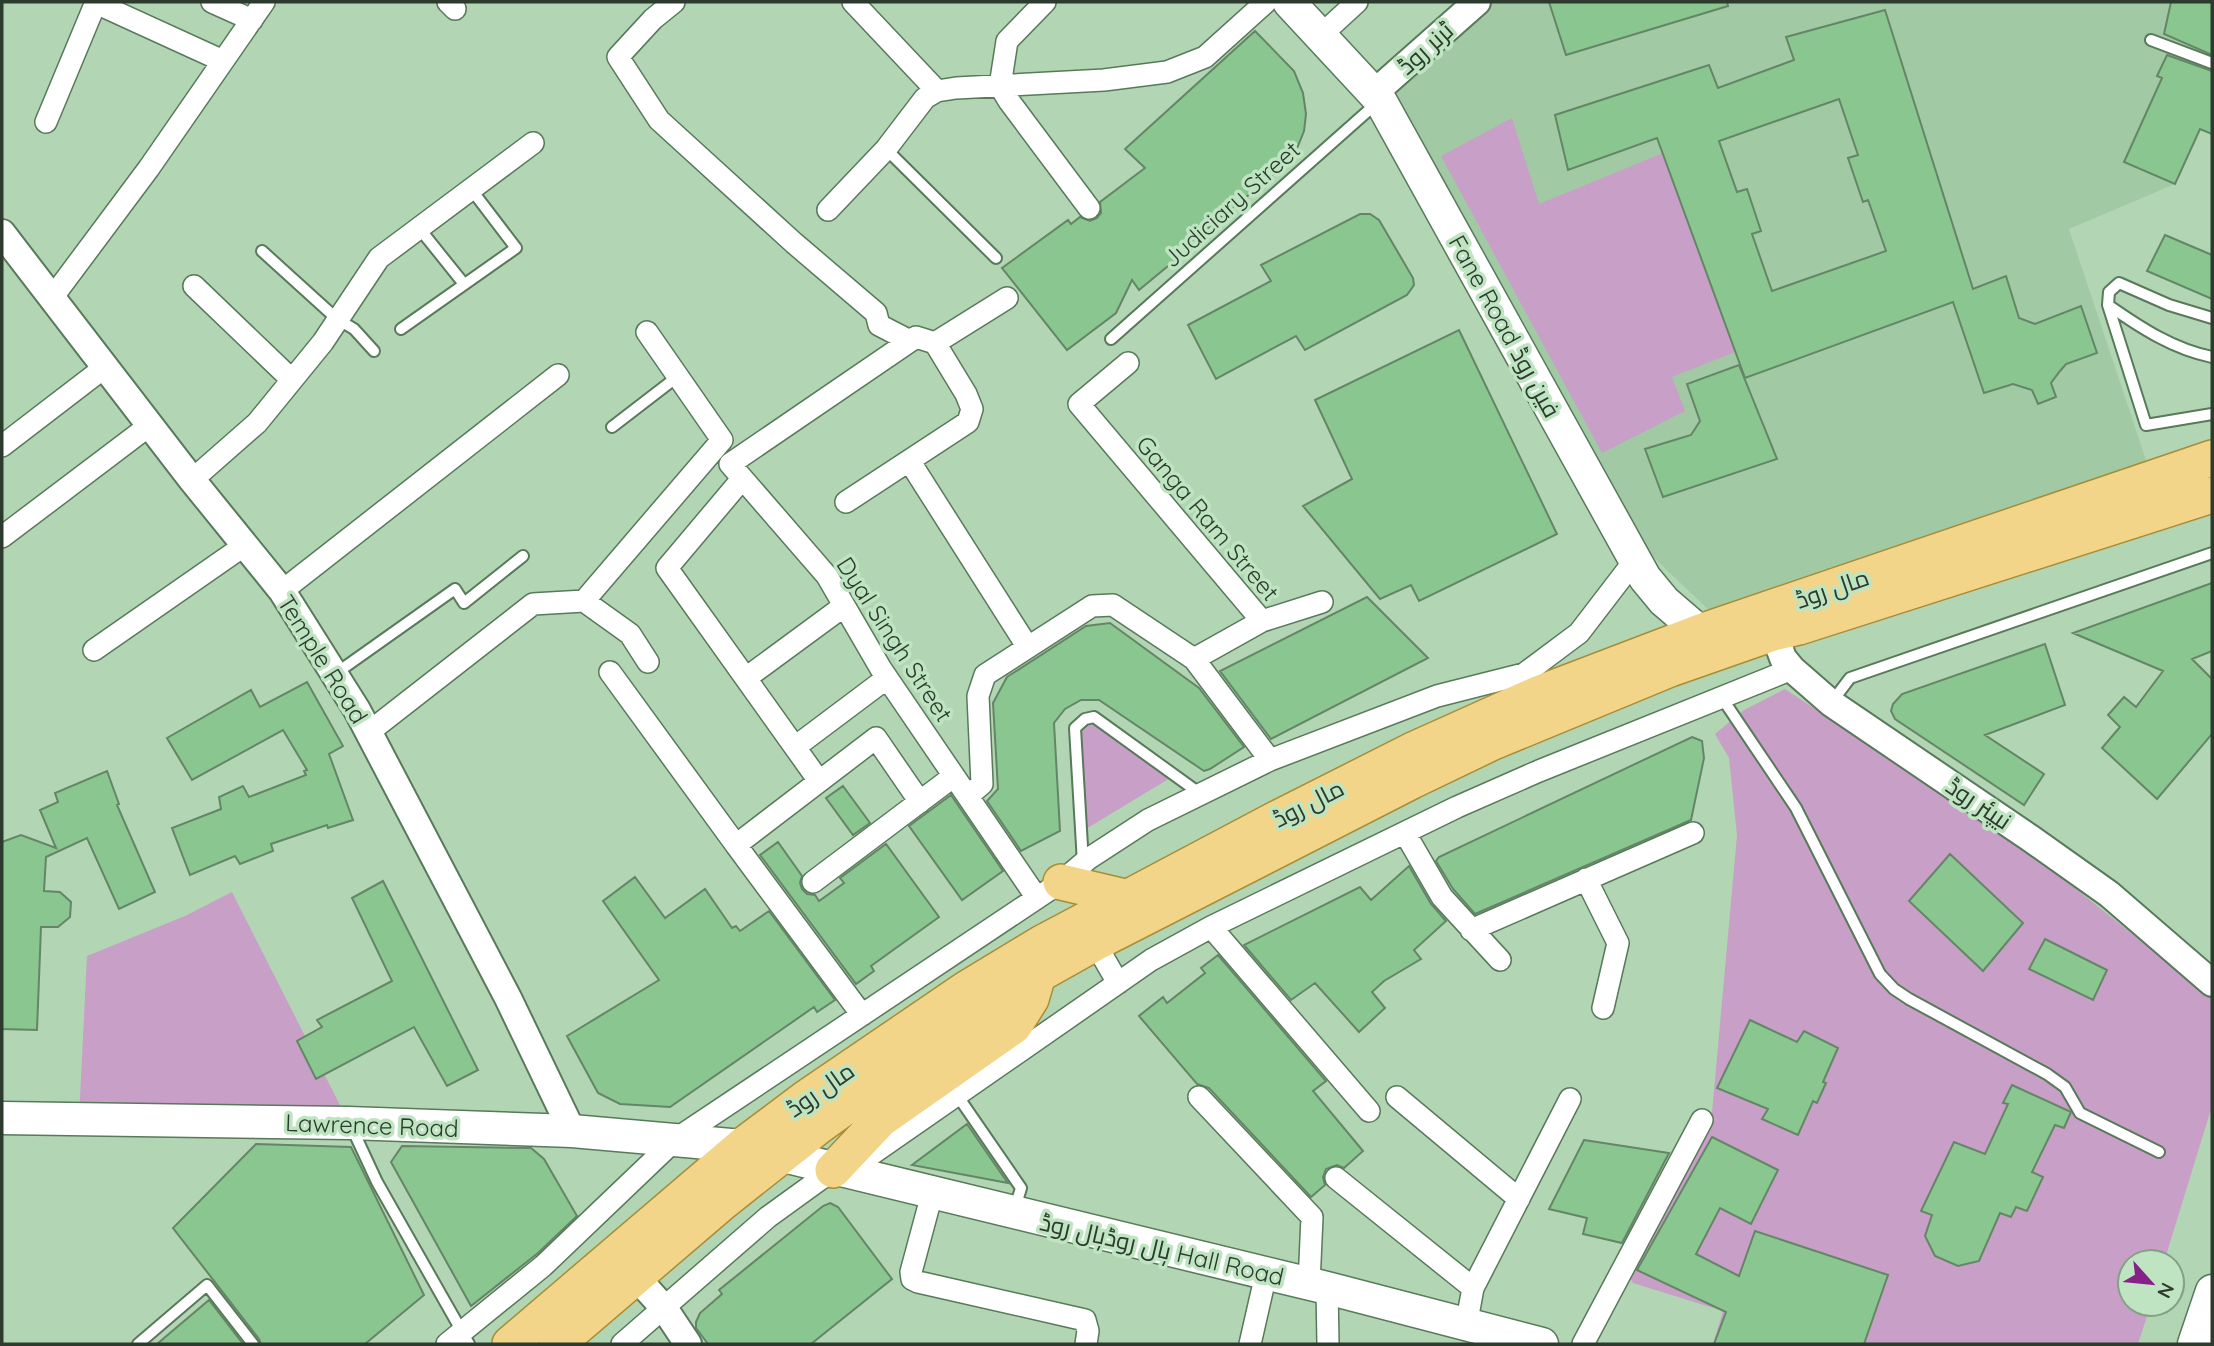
<svg xmlns="http://www.w3.org/2000/svg" width="2214" height="1346" font-family="Quicksand,Cairo,sans-serif">
	<rect width="100%" height="100%" fill="#b2d6b4"/>
	<!-- built -->
	<path fill="#a1caa4" d="M1481,2h731v99l-37,83 -106,45 83,249 -439,136 -65,-62 -268,-452z"/>
	<!-- green -->
	<path fill="#c79fc7" d="M1512,118l27,86 124,-51 72,199 -63,25 13,34 -83,42 -161,-297z
		M1785,689l239,158 188,151v108l-48,156h-34v42h21l-13,40h-425l10,-33 -90,-28 -3,-5 81,-154 26,-289 -8,-77 -14,-24 29,-24z
		M1094,717l81,58 -94,57 -6,-104z
		M232,892l117,231 -270,-5 8,-162 98,-40z"/>
	<!-- building -->
	<path fill="#8ac68f" stroke="#648666" stroke-width="2" fill-rule="evenodd" d="M1549,2h178l1,4 -162,49z
		M2171,2h41v53l-48,-21z
		M1885,10l88,279 33,-13 13,42 16,6 46,-18 16,47 -31,11 -6,7 -9,12 5,14 -18,7 -6,-14 -19,-6 -29,9 -31,-91 -208,76 -88,-240 -89,32 -13,-55 154,-50 9,23 76,-28 -8,-23zM1839,99l19,56 -10,3 15,44 5,-2 18,51 -114,40 -20,-57 9,-3 -14,-42 -10,3 -18,-51z
		M1255,31l39,40 9,22 3,21 -2,17 -6,15 -11,18 -99,80 3,3 -52,43 -7,-10 -16,33 -49,37 -65,-82 66,-48 3,4 9,-7 10,4 7,-3 4,-5 -1,-11 45,-34 -20,-19z
		M2167,55l45,16v63l-12,-5 -25,55 -51,-22 38,-84 -5,-2z
		M1360,214h10l9,6 34,58 1,7 -7,10 -102,55 -9,-14 -80,43 -28,-54 83,-44 -10,-16z
		M2165,235l47,20v44l-65,-28z
		M1459,330l98,204 -138,67 -8,-16 -31,14 -77,-93 49,-27 -37,-79z
		M1739,365l38,94 -114,38 -18,-48 46,-14 9,-14 -13,-37z
		M2212,583v68l-20,8 20,20v55l-55,65 -55,-51 18,-21 -12,-12 16,-18 12,10 27,-36 -90,-38z
		M1367,597l61,61 -157,81 -51,-68z
		M1110,623l89,65 45,59 -34,22 -6,2 -105,-71h-18l-16,9 -11,14 6,108 -39,20 -34,-50 11,-12 -5,-86 14,-26 79,-51z
		M2045,644l20,61 -80,30 59,39 -20,31 -129,-86 -4,-8 2,-7 9,-10z
		M307,682l36,64 -14,8 24,66 -25,8 -1,-3 -56,19 2,7 -33,13 -5,-8 -45,19 -18,-47 49,-19 -2,-12 24,-11 6,11 57,-22 -2,-4 3,-1 -24,-40 -91,50 -25,-42 84,-48 9,17z
		M1692,737l10,4 2,17 -13,62 -216,94 -22,-25 -17,-28 3,-4z
		M107,771l12,33 -2,1 38,87 -36,17 -32,-71 -41,19 -2,34 16,1 11,10 -1,15 -12,10h-17l-4,103 -35,-1v-187l19,-7 35,13 -16,-38 18,-8 -3,-9z
		M843,786l27,37 -17,12 -27,-37z
		M951,795l52,76 -41,29 -53,-74z
		M778,842l24,34 -2,7 2,6 5,5 8,1 4,6 25,-18 -4,-5 46,-34 53,73 -68,49 3,5 -18,13 -96,-129z
		M1950,854l73,69 -40,48 -74,-70z
		M1409,866l22,38 15,17 -32,29 7,9 -37,22 -12,11 13,16 -26,24 -44,-49 -24,17 -47,-55 116,-58 11,13z
		M635,877l30,41 40,-29 27,39 4,-2 4,5 29,-20 66,89 -18,12 -3,-5 -144,100 -50,-3 -22,-11 -31,-57 92,-56 -56,-79z
		M383,881l95,189 -31,16 -33,-59 -98,52 -19,-38 25,-14 -5,-7 75,-39 -40,-83z
		M2045,939l62,31 -14,30 -64,-31z
		M1218,955l108,126 -13,10 50,60 -19,17 -7,-3 -11,4 -3,8 2,8 -14,12 -102,-109 -12,-4 -58,-68 24,-19 4,6 38,-30 -4,-5z
		M1750,1020l47,22 7,-11 34,17 -15,34 3,1 -9,20 -4,-2 -15,34 -36,-16 6,-10 -51,-21z
		M2012,1085l59,27 -7,16 -9,-3 -23,47 11,5 -16,34 -11,-4 -5,10 -11,-4 -21,48 -21,5 -23,-10 -10,-20 7,-21 -11,-4 33,-69 31,12 23,-50 -5,-1z
		M967,1124l38,55 3,4 -96,-18z
		M1712,1137l66,33 -27,54 -31,-16 -24,46 43,22 16,-45 133,44 -24,69h-150l12,-32 -89,-42z
		M1584,1140l85,13 -47,90 -39,-9 4,-16 -38,-9z
		M256,1144l95,3 73,148 -59,49h-104l-2,-5 -86,-111z
		M402,1146l129,2 13,11 33,57 -39,37 -67,53 -80,-144z
		M830,1203l8,4 54,72 -81,65h-103l-12,-16v-6l4,-9 22,-19 -3,-4 104,-84z
		M209,1300l34,44h-86z"/>
	<g fill="none" stroke-linecap="round" stroke-linejoin="round">
		<defs>
			<path id="service" d="M2151,40l61,23
				M886,149l110,109
				M419,228l45,56
				M262,251l75,68 17,10 20,22
				M2108,305l1,-13 10,-9 50,22 43,13
				M401,329l115,-81 -45,-59
				M1111,339l267,-237
				M2212,357c-39,-8 -71,-29 -104,-52l38,120 66,-11
				M612,427l65,-50
				M335,674l120,-85 9,14 59,-47
				M1722,698l74,110 84,166 14,15 15,10 138,75 18,13 15,26 79,39
				M1831,703l19,-25 362,-125
				M1083,863l-8,-135 10,-9 9,-2 108,78
				M957,1095l64,93 -6,20
				M351,1126l26,56 92,162
				M138,1344l69,-59 46,59"/>
			<path id="minor" d="M212,2l40,18
				M448,2l7,7
				M674,2l-21,17 -35,38 41,63 135,123 82,70 3,12 31,16
				M853,2l84,89
				M1045,2l-38,39 -7,45 9,15 80,107
				M96,3l127,58
				M1320,36l37,-34
				M46,122l50,-120
				M828,210l58,-61 39,-51 12,-7 19,-3 148,-8 63,-8 38,-15 61,-55
				M194,286l98,94
				M52,298l97,-130 115,-166
				M935,343l72,-45
				M1128,363l-49,41 183,217 -68,38 76,101
				M2,446l103,-79
				M910,462l117,184
				M742,479l-75,89 152,213
				M192,480l65,-57 66,-81 56,-84 154,-115
				M846,502l122,-80 4,-13 -6,-15 -31,-51 -19,-6 -186,127 97,112 54,93 156,229
				M2,537l148,-112
				M282,591l276,-216
				M584,601l46,33 18,28
				M1262,621l60,-19
				M94,650l151,-105
				M610,672l126,173
				M746,678l98,-72
				M369,732l164,-128 51,-3 138,-161 -75,-108
				M795,747l92,-69
				M968,796l14,-12 -4,-88 7,-21 107,-69 21,-1 81,54
				M1405,833l37,64 58,63
				M1586,879l32,64 -15,65
				M813,882l141,-106
				M1211,927l158,184
				M1471,930l222,-97
				M1095,943l23,40
				M862,1015l-126,-170 140,-107 44,64
				M1199,1097l113,120 -3,67
				M1397,1097l122,102
				M1336,1178l137,110
				M932,1194l-21,78 1,7 6,3 167,38 3,11 -2,13
				M1327,1288l1,56
				M1466,1326l7,-38 97,-189
				M447,1344l96,-78 133,-127 385,-257 27,-23 60,-39 122,-60 167,-64 87,-22 55,-41 56,-73
				M622,1344l146,-127 65,-47 39,-16 279,-194 60,-33 246,-120 82,-36 253,-102
				M1250,1344l16,-70
				M1583,1344l119,-224"/>
			<path id="tertiary" d="M1373,94l104,-92
				M2,233l190,247 90,111 75,119 151,288 64,133
				M1768,617l15,41 9,11 39,34 199,135 79,56 103,89
				M636,1277l28,31 24,36"/>
			<path id="secondary" d="M1289,2l91,98 265,478 19,23 36,31 10,22
				M2,1118l347,5 223,8 170,15 585,142 215,56
				M2194,1344l18,-53"/>
			<path id="primary" d="M1061,882l64,15
				M833,1170l47,-50 134,-94 17,-27 7,-24
				M510,1344l232,-198 64,-48 160,-109 76,-46 234,-124 139,-70 125,-56 160,-61 512,-174
				M557,1344l166,-142 96,-76 120,-87 99,-64 57,-32 317,-162 81,-39 177,-73 103,-36 26,-6 413,-132"/>
		</defs>
		<!-- service casing -->
		<use href="#service" stroke="#58795a" stroke-width="14"/>
		<!-- minor casing -->
		<use href="#minor" stroke="#58795a" stroke-width="24"/>
		<!-- tertiary casing -->
		<use href="#tertiary" stroke="#58795a" stroke-width="30"/>
		<!-- secondary casing -->
		<use href="#secondary" stroke="#58795a" stroke-width="35"/>
		<!-- primary casing -->
		<use href="#primary" stroke="#a88d36" stroke-width="38"/>
		<!-- service -->
		<use href="#service" stroke="#fff" stroke-width="10"/>
		<!-- minor -->
		<use href="#minor" stroke="#fff" stroke-width="21"/>
		<!-- tertiary -->
		<use href="#tertiary" stroke="#fff" stroke-width="26"/>
		<!-- secondary -->
		<use href="#secondary" stroke="#fff" stroke-width="32"/>
		<!-- primary -->
		<use href="#primary" stroke="#f2d589" stroke-width="35"/>
	</g>
	<g text-anchor="middle" dominant-baseline="central" stroke-width="7" stroke-linejoin="round" paint-order="stroke">
		<!-- street labels -->
		<g font-size="24" fill="#2c3b2d" stroke="#bfe4c1">
			<text transform="translate(1425 48) rotate(-42)">ٹرنر روڈ</text>
			<text transform="translate(1231 204) rotate(-42)">Judiciary Street</text>
			<text transform="translate(1505 326) rotate(61)">Fane Road فین روڈ</text>
			<text transform="translate(1208 518) rotate(50)">Ganga Ram Street</text>
			<text transform="translate(1832 588) rotate(-19)">مال روڈ</text>
			<text transform="translate(895 639) rotate(57)">Dyal Singh Street</text>
			<text transform="translate(323 659) rotate(58)">Temple Road</text>
			<text transform="translate(1308 803) rotate(-27)">مال روڈ</text>
			<text transform="translate(1979 803) rotate(34)">نیپئر روڈ</text>
			<text transform="translate(820 1089) rotate(-35)">مال روڈ</text>
			<text transform="translate(372 1125) rotate(2)">Lawrence Road</text>
			<text transform="translate(1162 1249) rotate(13)">ہال روڈہال روڈ Hall Road</text>
		</g>
	</g>
	<!-- border -->
	<rect width="2214" height="1346" fill="none" stroke="#2c3b2d" stroke-width="7"/>
	<!-- north arrow -->
	<g transform="translate(2151 1283) rotate(117)"><circle r="33" fill="#bfe4c1" stroke="#84a086" stroke-width="2"/>
	<path d="M0-5L12 26L0 18L-12 26Z" fill="#862189"/>
	<text y="-10" font-size="19" font-weight="bold" text-anchor="middle" fill="#2c3b2d">N</text>
	</g>
</svg>
